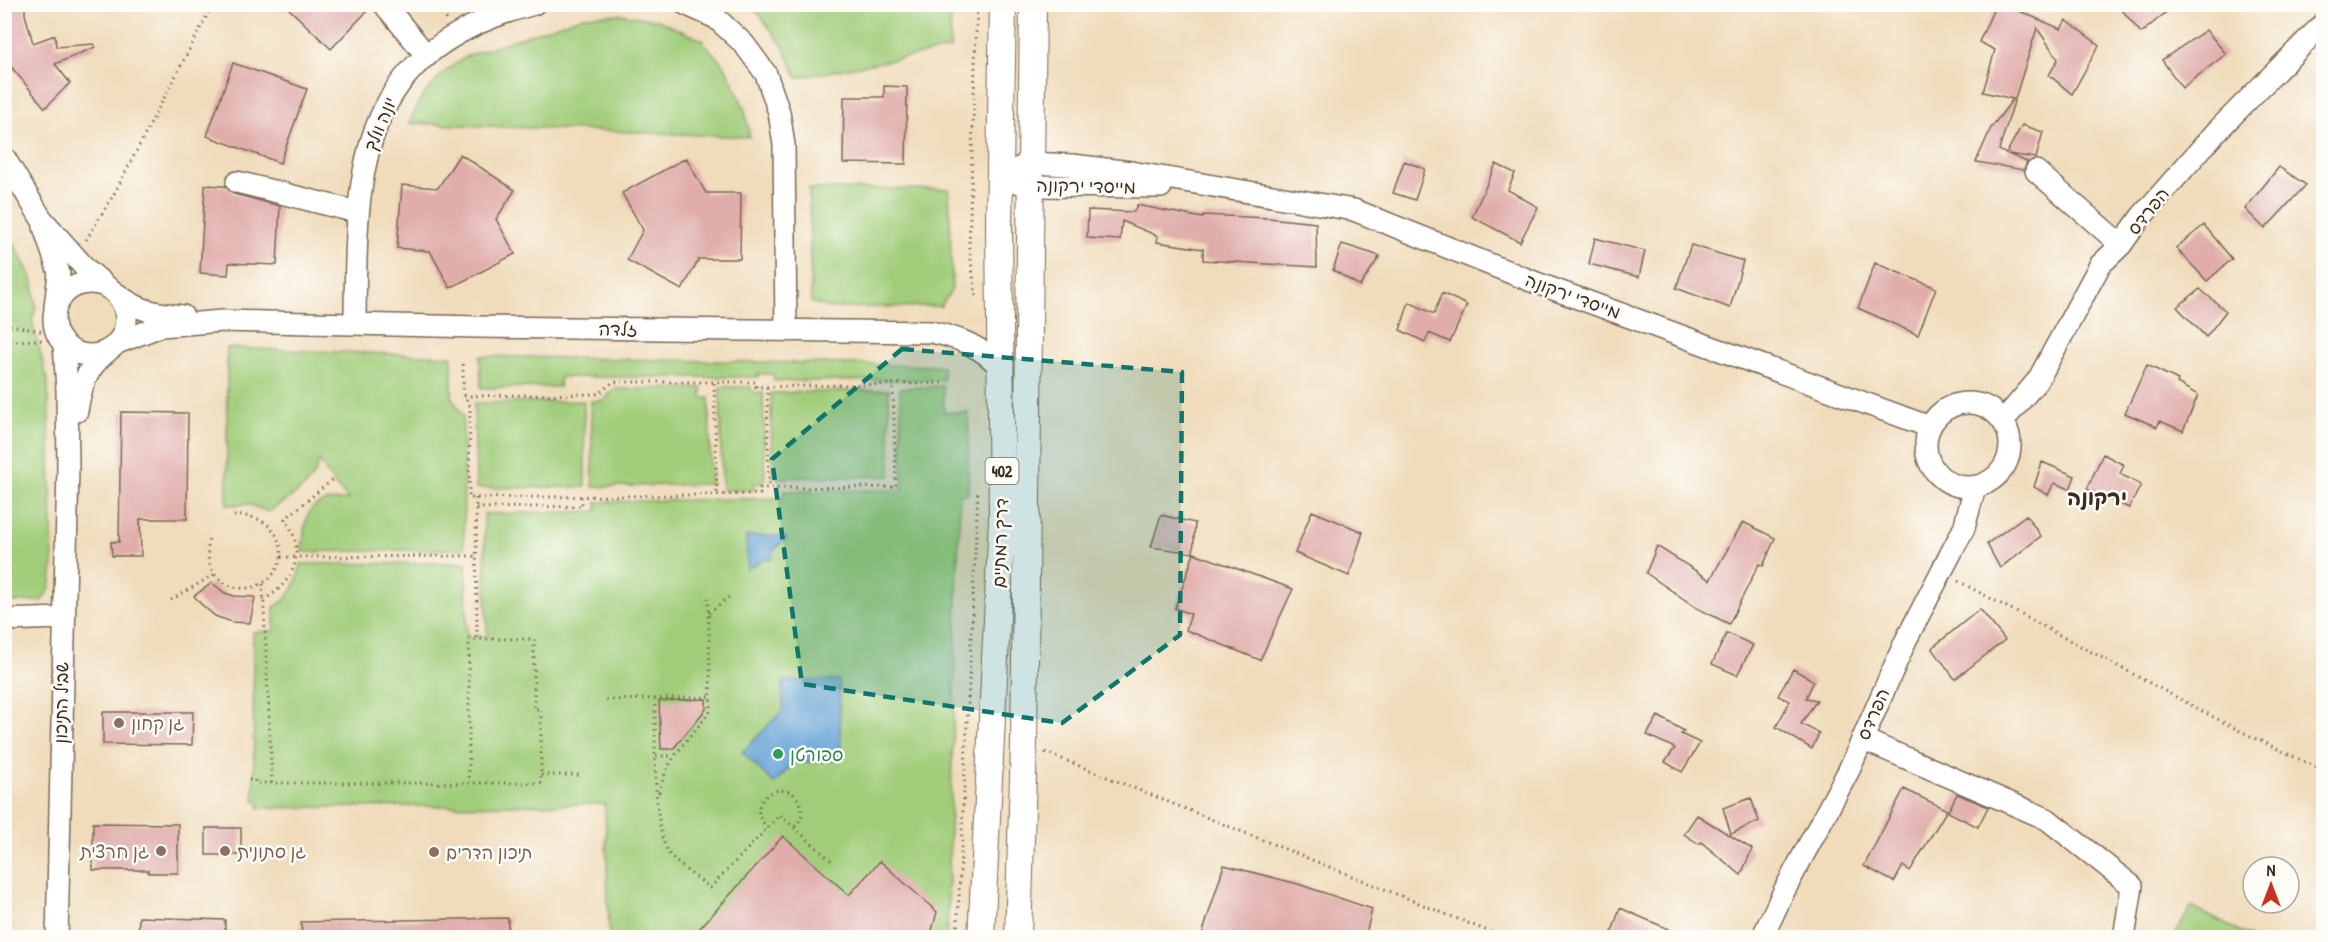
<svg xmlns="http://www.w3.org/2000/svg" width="2328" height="942" font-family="'Patrick Hand','Playpen Sans Hebrew',sans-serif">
	<rect width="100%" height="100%" fill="#fdfcf7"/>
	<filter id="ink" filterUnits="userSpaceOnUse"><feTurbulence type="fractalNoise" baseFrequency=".0167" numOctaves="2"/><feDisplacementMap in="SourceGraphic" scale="12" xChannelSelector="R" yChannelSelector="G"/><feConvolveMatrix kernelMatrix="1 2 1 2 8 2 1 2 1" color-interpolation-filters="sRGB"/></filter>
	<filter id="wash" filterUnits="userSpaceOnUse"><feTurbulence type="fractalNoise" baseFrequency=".008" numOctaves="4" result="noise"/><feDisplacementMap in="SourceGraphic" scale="24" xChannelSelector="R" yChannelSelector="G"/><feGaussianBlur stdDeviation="1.35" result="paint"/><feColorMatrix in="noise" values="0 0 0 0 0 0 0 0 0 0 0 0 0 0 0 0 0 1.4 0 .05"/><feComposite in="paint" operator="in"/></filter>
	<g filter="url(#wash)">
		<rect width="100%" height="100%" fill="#f0dcbb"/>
		<!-- green -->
		<path fill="#a1cd7a" stroke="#6e7c4c" stroke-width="1.5" d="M752,5h199l-1,44 -153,29 -14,-32z
			M619,14l39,6 44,20 24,28 18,39 6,30 -341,-14 12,-25 22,-25 24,-17 117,-40z
			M809,189h140l3,100 -11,17 -112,2 -18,-6z
			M5,227l27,51 4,28 -4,16 16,60 5,185 -3,22 -9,12 -36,1z
			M227,348l225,8v42l11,18 1,133 -162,3c4,-39 2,-53 47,-52l-14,-15 -16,-25c-4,27 -31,38 -51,52l-20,-8 -21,1z
			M480,356l463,10v14l-169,1 -1,-7h-15v3h-198l-1,10 -78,1z
			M943,386l1,26 25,1 -1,81h-8l-13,443h-338l-4,-133 -346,4v-6l-5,-1 -1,-169 21,-1v-24c18,-9 23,-24 27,-43l165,-1 1,73h20l-3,-122 113,-3v-9l186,-4 1,-7 119,-1 -3,-102z
			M720,387h31l1,5 11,1 2,90h-11v7h-32z
			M702,388v10h7l2,86 -118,3 -2,-86 13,-1 11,-11z
			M889,390l1,86 -118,2 -1,-85z
			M584,401l1,86 -109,1 -2,-85z
			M2191,907l60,30h-77z"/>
		<!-- water -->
		<path fill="#64a1d5" stroke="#50667a" stroke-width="1.5" d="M746,536h35l6,2 -13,12 -2,9h-8l-17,10z
			M839,680l2,80 -47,3 -20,21 -32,-32 41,-42v-29z"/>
		<g id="blocks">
			<!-- building -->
			<path fill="#e0adab" d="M4,4h21v10l8,29 22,-8 1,12 38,-3 1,3 -40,17 15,19 -25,25 -41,-50z
				M284,4h88v2l-41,43z
				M1996,4h7l58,25 5,-9 33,25 -27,49 -23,-19 9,-16 -21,-31 -38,122 7,4 16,-29 21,7 -7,26 -28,-4 19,8 -3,8 -48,-8 15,-34 22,-29 -30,-7 12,-42 -16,-8z
				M2117,4h59l-35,29z
				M2206,30l20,24 -44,34 -20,-28z
				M233,63l74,26 -27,74 -73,-27z
				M884,86l23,1 -1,77 -63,-1 1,-66h40z
				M460,154l55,36 -19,29 19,35 -65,34 -20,-37 -33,-3 5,-63 36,3z
				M686,158l20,35h35l-1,66h-41l-17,31 -55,-30 16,-30 -21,-37z
				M1404,161l21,8 -10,31 -22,-7z
				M1496,164l19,9 -7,17 30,17 -18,35 -48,-25z
				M2279,167l27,18 -41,44 -20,-20z
				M205,185l20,1 9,8 46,12 -3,59 -48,-2 -1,12 -28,-2z
				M1137,205l66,13v-3l65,3 48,5 1,44 -114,-7v-11l-46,-7 1,-6 -36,-15 -2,19 -33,-2 1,-28 46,2z
				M2204,225l28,34 -25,22 -31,-33z
				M1595,238l50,13 -6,26 -50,-13z
				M1342,244l38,12 -20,30 -27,-16z
				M1691,245l52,16 -13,47 -54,-20z
				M1875,263l61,25 -18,47 -60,-27z
				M2200,289l26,22 -20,26 -29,-30z
				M1442,293l25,12 -17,37 -21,-9 -4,9 -25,-12 9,-28 25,12z
				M2147,365l31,15 -1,3 21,12 -15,36 -23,-10 -3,6 -32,-14z
				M121,412l67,1 -1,106h-47l1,37h-29l-1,-14h8z
				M2103,454l21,11 -4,9 21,11 -12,23 -42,-19z
				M2042,462l33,14 -5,13 -16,-6 -6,12 -14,-8z
				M1312,511l51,21 -14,44 -54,-23z
				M1161,515l34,8 -2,30 -42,-6z
				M2026,515l15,21 -41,32 -13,-24z
				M1743,522l32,16 -12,28 -4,-2 -30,60 -32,-16 -51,-35 11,-27 53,34z
				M1194,553l99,36 -33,71 -74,-30 5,-16 -16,-6z
				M212,583l13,10 9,3 21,1 -5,26 -18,-1 -17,-6 -14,-12 -7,-8z
				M1980,609l25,31 -50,39 -23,-31z
				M1727,633l26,12 -16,30 -25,-11z
				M1793,669l21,12 -8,17 11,2 -16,24 18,9 -7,16 -36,-22 14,-26 -12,-5z
				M706,699v10l-33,40h-12l-2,-48z
				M103,712h90l-1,33 -89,-1z
				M1658,716l26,15 -3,3 19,9 -18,29 -17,-10 10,-14 -28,-13z
				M1904,789l43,21 -37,61 -7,-5 -9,16 -30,-16z
				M1957,794l31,13 -10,20 -30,-15z
				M1751,798l8,23 -28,13 -8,-26z
				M1697,815l55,34 -11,26 -40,-33 -2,2 -15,-10z
				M93,823l85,1v49h-30v-3h-55z
				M206,828h35v27h-35z
				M783,836l66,59 31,-34 57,51 -7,26h-239z
				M1224,865l74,19 74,25 -7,29h-164z
				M1620,908l69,30h-79z
				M139,917l86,3v18h-87z
				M508,918v20h-206l-1,-16z"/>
		</g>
	</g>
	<g filter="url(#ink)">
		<use href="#blocks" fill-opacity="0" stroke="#7a6855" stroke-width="1.5"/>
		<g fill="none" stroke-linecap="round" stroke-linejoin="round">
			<defs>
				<path id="minor" d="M384,4l43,52
					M685,4l31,14 28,26 22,30 13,38 5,33 2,186
					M4,157l37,61 44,50 20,17
					M2036,171l85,74
					M999,177l31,-14 42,2 59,7 223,38 180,72 396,145
					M237,182l120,30
					M1016,182l14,4 131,1
					M44,227l15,46 -4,34
					M54 319a36 36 0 1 1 72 0a36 36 0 1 1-72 0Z
					M117,294c23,18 38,19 66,22
					M355,324c1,-156 0,-273 179,-320
					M117,343l44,-17 61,-5 255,6 454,5c29,6 50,14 71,37
					M1926 445a42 42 0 1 1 84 0a42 42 0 1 1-84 0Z
					M77,411c4,-25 10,-44 31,-60
					M2003,421l35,-41 62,-115 21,-20 20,-28 75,-85 108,-109
					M4,620l59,-2
					M1862,739l185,80 85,67 -8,52
					M57,938l11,-470 -1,-78 -3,-46
					M1762,938l22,-47 65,-121 57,-130 58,-112 11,-41"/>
				<path id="major" d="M981,938l21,-419 -3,-294 4,-221
					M1018,938l6,-195 9,-739"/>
			</defs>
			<!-- minor casing -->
			<use href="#minor" stroke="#7a6855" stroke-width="24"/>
			<!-- major casing -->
			<use href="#major" stroke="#7a6855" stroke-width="28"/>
			<!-- path -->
			<path stroke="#7a6855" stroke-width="3" stroke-dasharray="1.5 4.5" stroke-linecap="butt" d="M435,4l12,16
				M86,240l28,-46 99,-190
				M976,296l-7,-49 8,-243
				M4,324l46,9
				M4,341l42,-1
				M463,364v29l7,13 -1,92 291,-4v-6l136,-1 -3,-101
				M714,383l3,111
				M767,387l2,101
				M464,396l135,-2 14,-12h143v5l187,-4
				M476,498l1,141
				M476,508l106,-2 -1,-10
				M209,540c-3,16 -1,31 13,41 9,7 20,9 31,6 45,-13 33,-76 -19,-71
				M281,557l195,-1
				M1958,581l282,150 84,40
				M263,584l9,199
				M171,600l44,-26
				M263,600c32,-17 44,-50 22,-81l47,-39
				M709,613l20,-16
				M655,699c1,32 -4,133 15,156 11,13 28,23 40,33l70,-73 53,47
				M606,700l105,-3
				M1045,752l460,186
				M656,756h17
				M541,775h41
				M249,780h6v3h286v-74h-7v-70h-65v143
				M659,793c9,-39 30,-52 52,-83l-3,-112
				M768,828c-30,-27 22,-57 33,-22 3,8 -1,16 -7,21
				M957,938l21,-447"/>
			<!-- minor -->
			<use href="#minor" stroke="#fff" stroke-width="21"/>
			<!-- major -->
			<use href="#major" stroke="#fff" stroke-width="26"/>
		</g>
	</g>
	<!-- marked area -->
	<path fill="#0f766e" fill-opacity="0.2" stroke="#0f766e" stroke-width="4.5" stroke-dasharray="12 8" stroke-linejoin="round" d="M902,349l280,23 -2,263 -118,88 -260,-39 -30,-225z"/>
	<!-- markers -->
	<g fill="#8d6e63" stroke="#fdfcf7" stroke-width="2">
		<circle cx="119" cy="723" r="6"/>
		<circle cx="161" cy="851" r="6"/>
		<circle cx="225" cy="851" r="6"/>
		<circle cx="434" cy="852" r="6"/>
	</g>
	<circle fill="#2e9e5b" stroke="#fdfcf7" stroke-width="2" cx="778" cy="754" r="6"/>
	<g text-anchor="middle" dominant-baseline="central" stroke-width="5" stroke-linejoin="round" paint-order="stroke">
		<!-- shield labels -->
		<rect fill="#fdfcf7" stroke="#75695f" stroke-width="1.5" x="985.5" y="458" width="33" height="26" rx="4.5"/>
		<g font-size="16" font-weight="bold" fill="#3b2a1e">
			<text x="1002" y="471">402</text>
		</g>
		<!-- street labels -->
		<g font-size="18" fill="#3b2a1e" stroke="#fdfcf7">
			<text transform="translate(380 124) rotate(-67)">יונה וולך</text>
			<text transform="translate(1086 186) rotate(1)">מייסדי ירקונה</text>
			<text transform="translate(2148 211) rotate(-51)">הפרדס</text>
			<text transform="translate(1573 296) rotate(20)">מייסדי ירקונה</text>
			<text transform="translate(618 329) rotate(1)">זלדה</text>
			<text transform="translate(1000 543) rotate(-88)">דרך רמתיים</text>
			<text transform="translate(61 703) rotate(-89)">שביל התיכון</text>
			<text transform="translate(1873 714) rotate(-66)">הפרדס</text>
		</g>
		<!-- education labels -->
		<g font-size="18" fill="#785e54" stroke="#fdfcf7" text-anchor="start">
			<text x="131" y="723">גן קחון</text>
			<text x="149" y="851" text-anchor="end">גן חרצית</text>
			<text x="237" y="851">גן סתונית</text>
			<text x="446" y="852">תיכון הדרים</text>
		</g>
		<!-- leisure labels -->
		<g font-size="18" fill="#27864d" stroke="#fdfcf7" text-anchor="start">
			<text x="790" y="754">ספורטן</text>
		</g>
		<!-- quarter labels -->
		<g font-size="21" font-weight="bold" fill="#3b2a1e" stroke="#fdfcf7">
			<text x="2097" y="497">ירקונה</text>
		</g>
	</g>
	<!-- margin -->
	<rect width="2328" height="942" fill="none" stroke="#fdfcf7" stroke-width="24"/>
	<!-- north arrow -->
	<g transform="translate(2271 885)"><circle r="28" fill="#fdfcf7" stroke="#afa8a0" stroke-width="1.5"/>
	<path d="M0-4.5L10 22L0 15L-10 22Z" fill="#c8321e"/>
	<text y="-9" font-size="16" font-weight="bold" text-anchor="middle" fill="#3b2a1e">N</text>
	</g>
</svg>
